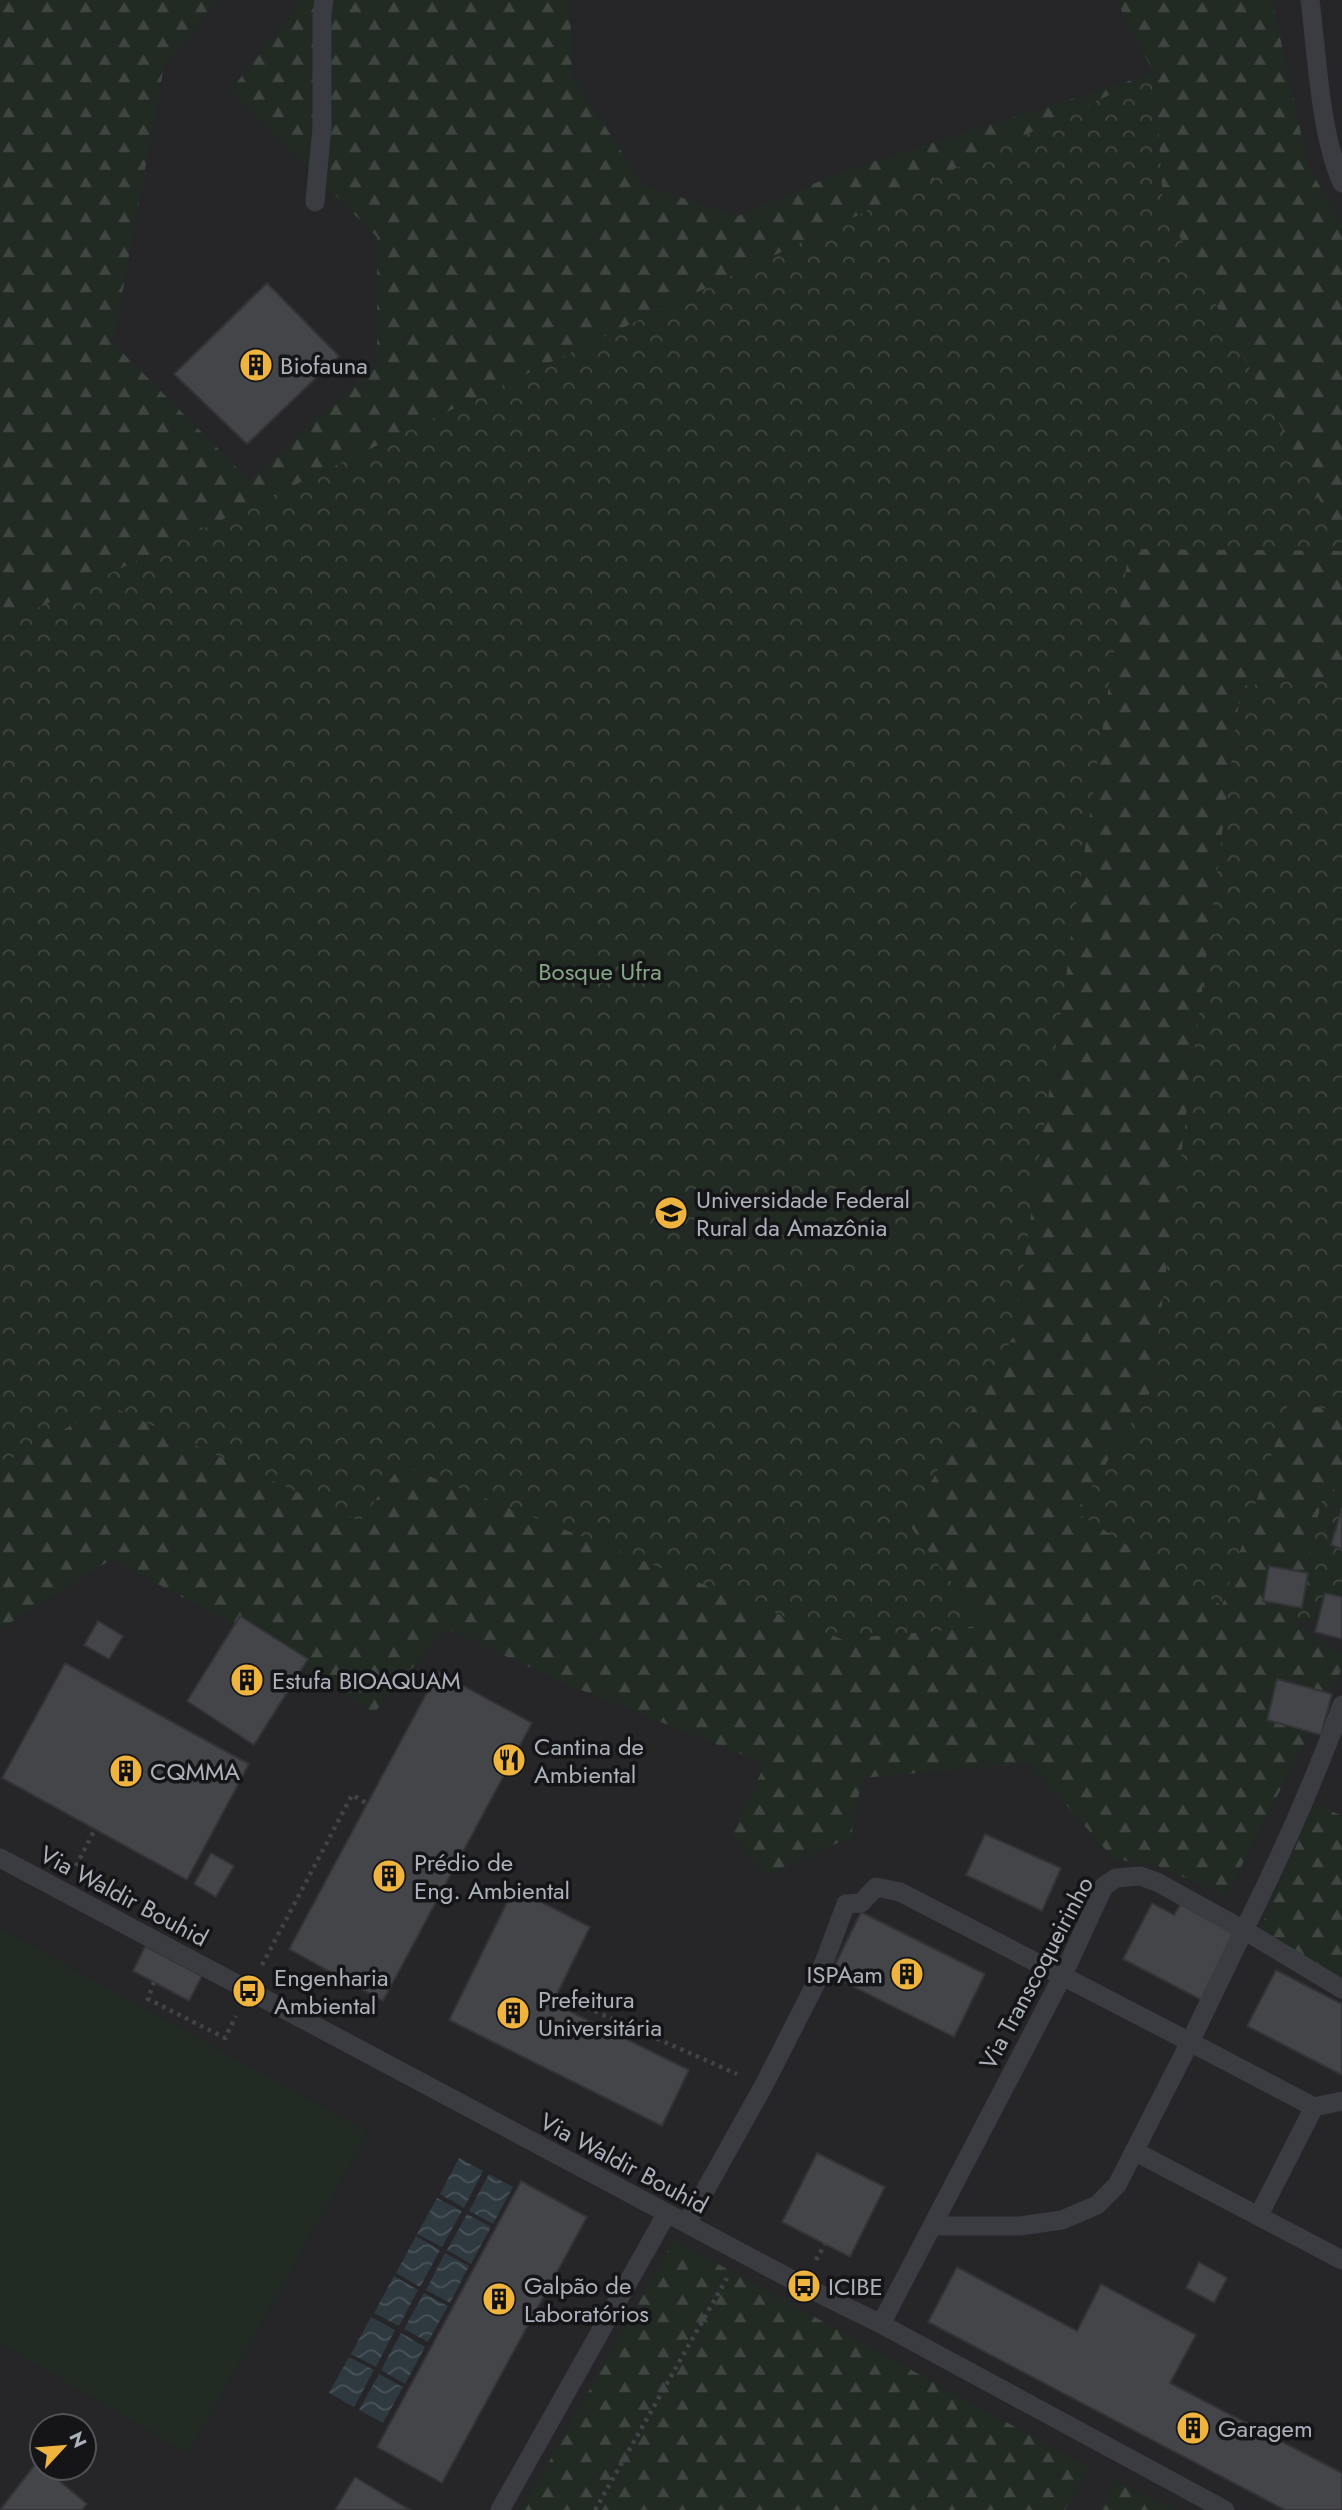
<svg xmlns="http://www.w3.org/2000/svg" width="1342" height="2510" font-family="Jost,sans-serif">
	<defs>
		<pattern id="forest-firs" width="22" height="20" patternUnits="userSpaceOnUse" patternTransform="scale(1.75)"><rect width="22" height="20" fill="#212a23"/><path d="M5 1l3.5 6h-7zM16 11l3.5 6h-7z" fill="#3f4641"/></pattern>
		<pattern id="park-crowns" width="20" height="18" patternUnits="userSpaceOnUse" patternTransform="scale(1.75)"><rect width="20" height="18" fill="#212a23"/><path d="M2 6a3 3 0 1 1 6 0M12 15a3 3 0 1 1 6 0" fill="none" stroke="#3f4641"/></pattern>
		<pattern id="water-waves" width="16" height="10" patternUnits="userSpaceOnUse" patternTransform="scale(1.75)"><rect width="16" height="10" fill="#2f3940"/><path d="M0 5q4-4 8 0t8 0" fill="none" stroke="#4a535a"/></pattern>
	</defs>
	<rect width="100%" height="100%" fill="#1a1a1c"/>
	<!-- built -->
	<path fill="#262629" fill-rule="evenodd" d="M0,0h1342v2510h-1342zM42,2426h42v42h-42z"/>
	<!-- forest -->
	<path fill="url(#forest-firs)" d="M0,0h219l-55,66 -51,277 137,138 127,-116v-128l-147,-146 73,-91h267l2,75 71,110 95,31 108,-46 308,-97 -38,-73h156l36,166 34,58v470l-101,-8 -90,705 -74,121 145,93 67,-204 53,11v79l-17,-3 -32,133 49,33v15l-116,227 -68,-30 -44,-7 -85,-96 -167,15 -11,59 -85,38 -33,-41 32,-70 -211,-85 -108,-51 -72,85 -113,-73 -149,-81 -112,70z
		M1315,1803l27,13v162l-82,-49z
		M674,2240l414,227 -23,43h-543z
		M1116,2481l58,29h-73z"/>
	<!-- park -->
	<path fill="url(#park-crowns)" d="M1155,73l8,132 179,337v9l-213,-2 -116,788 -105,186 76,104 -143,12 -440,-174 -41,56 -252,-116 -108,60v-839z
		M1342,676v736l-53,-11 -67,205 -146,-94 75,-121 90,-705z
		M1325,1488l17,3v128l-49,2z"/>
	<!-- pitch -->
	<path fill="#212a23" d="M0,1928l368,204 -180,322 -188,-111z"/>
	<!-- water -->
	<path fill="url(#water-waves)" d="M459,2158l24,13 -19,37 -24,-14z
		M489,2174l24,13 -20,37 -24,-13z
		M437,2198l25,13 -20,36 -25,-13z
		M467,2214l24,13 -20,37 -24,-14z
		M416,2236l24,14 -20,37 -24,-14z
		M445,2253l24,13 -19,37 -24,-13z
		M394,2276l24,14 -19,36 -25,-13z
		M424,2293l24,13 -20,36 -24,-13z
		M371,2317l24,13 -19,37 -25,-13z
		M401,2333l24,14 -20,37 -24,-14z
		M349,2357l25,13 -20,37 -25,-14z
		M379,2374l24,13 -20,36 -24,-13z"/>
	<!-- building -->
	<path fill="#444549" stroke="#343438" stroke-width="2" d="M267,283l72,73 -92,88 -73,-70z
		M1342,1508v41l-11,-4z
		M1269,1566l39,7 -6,35 -39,-7z
		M1325,1593l17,4v42l-27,-7z
		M240,1616l68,43 -54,86 -67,-44z
		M98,1621l25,15 -14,23 -25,-14z
		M65,1663l184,101 -62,116 -185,-102z
		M438,1672l94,51 -149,278 -94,-52z
		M1277,1679l55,15 -11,41 -54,-15z
		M985,1834l76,34 -19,43 -76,-36z
		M211,1853l23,13 -18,31 -22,-13z
		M514,1888l76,39 -36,73 5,6 130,64 -27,56 -213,-106z
		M1183,1900l59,31 -37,71 -82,-43 29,-56 22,12z
		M861,1912l124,62 -31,63 -124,-62z
		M145,1946l57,30 -13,25 -56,-30z
		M1276,1970l66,34v71l-95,-49z
		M817,2153l68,34 -35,70 -68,-35z
		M521,2181l66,36 -145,266 -65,-36z
		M1199,2262l28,16 -13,25 -28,-15z
		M957,2267l120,64 24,-47 95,51 -26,48 172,90v37h-57l-357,-188z
		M37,2462l50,42 -5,6h-82z
		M355,2477l55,33h-75z"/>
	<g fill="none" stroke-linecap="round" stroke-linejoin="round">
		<!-- path -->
		<path stroke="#414348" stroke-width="4.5" stroke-dasharray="3.5 5" stroke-linecap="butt" d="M76,1866l19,-37
			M262,1965l90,-170 16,9
			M154,1982l-6,17 77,39 11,-22
			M559,2006l6,-8 172,76
			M816,2260l9,-16
			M595,2510l132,-232"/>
		<!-- lane -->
		<path stroke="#3b3c41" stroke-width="19" d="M1310,0c7,55 10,133 32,183
			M315,202l7,-75v-113l2,-14
			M0,1858l804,428 77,38 344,186
			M1314,2107l-124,-65 54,-112 98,59
			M1134,2151l208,109
			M1259,2215l55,-108 28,-6
			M687,2223l77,-138 53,-104 29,-77 15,-1 15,-16 24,5 290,150 -73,143 -20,20 -35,15 -42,6h-88
			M881,2324l182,-349 41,-89 12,-8 24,-2 17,6 87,48c37,-74 70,-148 98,-225
			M500,2510l167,-297"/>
	</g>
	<!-- icons -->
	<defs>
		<symbol id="building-disc" viewBox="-11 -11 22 22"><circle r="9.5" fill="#efb43e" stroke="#151517"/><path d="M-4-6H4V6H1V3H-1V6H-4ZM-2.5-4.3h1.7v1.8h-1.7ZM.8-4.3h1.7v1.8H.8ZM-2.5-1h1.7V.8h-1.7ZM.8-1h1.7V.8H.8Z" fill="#111"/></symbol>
		<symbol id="university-disc" viewBox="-11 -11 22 22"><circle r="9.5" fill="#efb43e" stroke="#151517"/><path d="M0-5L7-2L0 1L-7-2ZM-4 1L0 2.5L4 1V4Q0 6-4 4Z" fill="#111"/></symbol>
		<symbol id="restaurant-disc" viewBox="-11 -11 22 22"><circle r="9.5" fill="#efb43e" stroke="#151517"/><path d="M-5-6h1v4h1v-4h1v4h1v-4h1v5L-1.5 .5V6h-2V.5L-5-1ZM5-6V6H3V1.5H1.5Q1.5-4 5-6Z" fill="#111"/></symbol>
		<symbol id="bus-disc" viewBox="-11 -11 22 22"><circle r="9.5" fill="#efb43e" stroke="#151517"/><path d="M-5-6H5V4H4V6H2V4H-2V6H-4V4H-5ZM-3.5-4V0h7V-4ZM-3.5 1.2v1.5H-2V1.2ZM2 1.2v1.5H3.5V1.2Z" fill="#111"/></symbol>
	</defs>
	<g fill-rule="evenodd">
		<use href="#building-disc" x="237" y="346" width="38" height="38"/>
		<use href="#university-disc" x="652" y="1194" width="38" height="38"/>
		<use href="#building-disc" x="228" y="1661" width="38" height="38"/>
		<use href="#restaurant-disc" x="490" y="1741" width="38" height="38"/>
		<use href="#building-disc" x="107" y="1752" width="38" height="38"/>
		<use href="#building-disc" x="370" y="1857" width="38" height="38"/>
		<use href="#building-disc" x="888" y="1955" width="38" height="38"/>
		<use href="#bus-disc" x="230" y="1972" width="38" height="38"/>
		<use href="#building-disc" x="494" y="1994" width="38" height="38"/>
		<use href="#bus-disc" x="785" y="2267" width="38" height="38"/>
		<use href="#building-disc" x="480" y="2280" width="38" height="38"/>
		<use href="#building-disc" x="1174" y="2409" width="38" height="38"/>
	</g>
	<g text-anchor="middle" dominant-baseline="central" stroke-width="7" stroke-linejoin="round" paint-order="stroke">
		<!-- poi labels -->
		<g font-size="24" fill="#acb1bb" stroke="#151517" text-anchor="start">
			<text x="280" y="365">Biofauna</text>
			<text x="696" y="1199">Universidade Federal<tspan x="696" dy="28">Rural da Amazônia</tspan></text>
			<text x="272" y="1680">Estufa BIOAQUAM</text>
			<text x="534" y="1746">Cantina de<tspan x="534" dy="28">Ambiental</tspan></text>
			<text x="150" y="1771">CQMMA</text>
			<text x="414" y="1862">Prédio de<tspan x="414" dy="28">Eng. Ambiental</tspan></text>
			<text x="883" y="1974" text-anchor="end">ISPAam</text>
			<text x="274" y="1977">Engenharia<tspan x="274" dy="28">Ambiental</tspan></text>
			<text x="538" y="1999">Prefeitura<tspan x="538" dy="28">Universitária</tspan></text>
			<text x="524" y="2285">Galpão de<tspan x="524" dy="28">Laboratórios</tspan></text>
			<text x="828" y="2286">ICIBE</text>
			<text x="1218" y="2428">Garagem</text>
		</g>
		<!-- park labels -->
		<g font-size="24" fill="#84a686" stroke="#151517">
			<text x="600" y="971">Bosque Ufra</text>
		</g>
		<!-- street labels -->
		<g font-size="24" fill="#acb1bb" stroke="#151517">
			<text transform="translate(124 1896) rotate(28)">Via Waldir Bouhid</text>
			<text transform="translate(1036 1973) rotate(-62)">Via Transcoqueirinho</text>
			<text transform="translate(624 2163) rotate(28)">Via Waldir Bouhid</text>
		</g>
	</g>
	<!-- north arrow -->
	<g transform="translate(63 2447) rotate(64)"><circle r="33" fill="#151517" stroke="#515359" stroke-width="2"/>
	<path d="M0-5L12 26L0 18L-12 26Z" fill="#efb43e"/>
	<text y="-10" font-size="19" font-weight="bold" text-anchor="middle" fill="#acb1bb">N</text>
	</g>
</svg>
